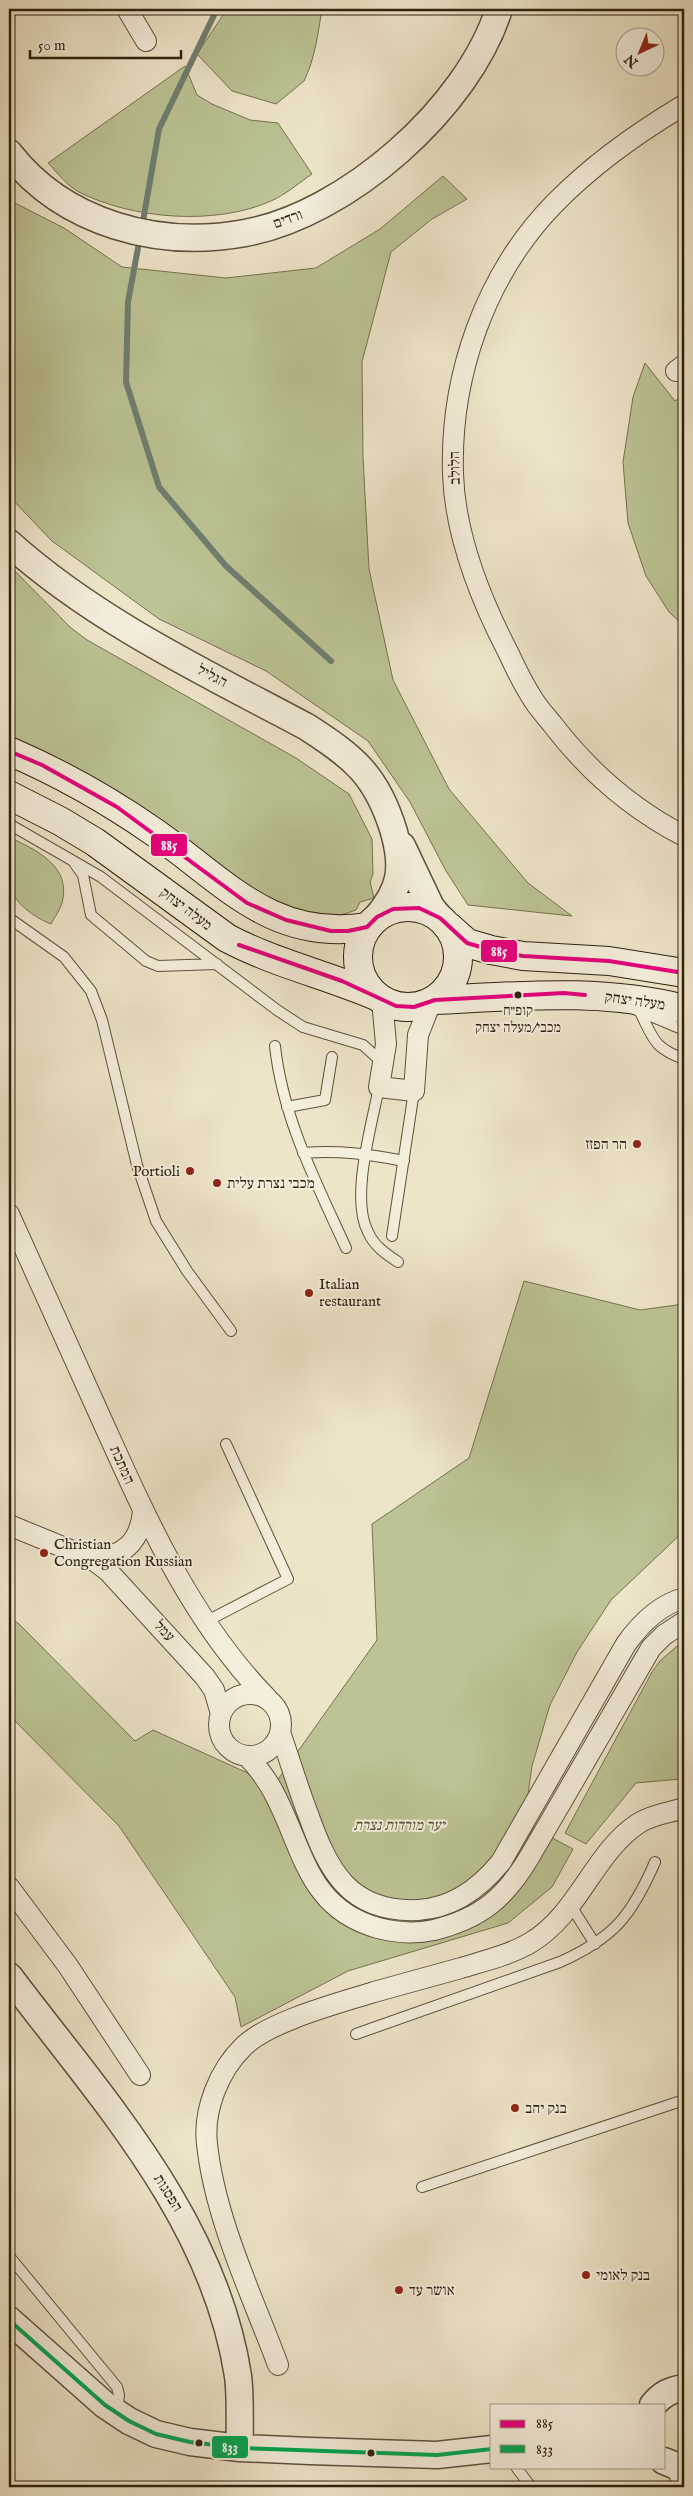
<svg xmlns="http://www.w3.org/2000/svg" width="693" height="2496" font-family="'IM FELL English','Frank Ruhl Libre',serif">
	<rect width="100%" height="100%" fill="#eee5c9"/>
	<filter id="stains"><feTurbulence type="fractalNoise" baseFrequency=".004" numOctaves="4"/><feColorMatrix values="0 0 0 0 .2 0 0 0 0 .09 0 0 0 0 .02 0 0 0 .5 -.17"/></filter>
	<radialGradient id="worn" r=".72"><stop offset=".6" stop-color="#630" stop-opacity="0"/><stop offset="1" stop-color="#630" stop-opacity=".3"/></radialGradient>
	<!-- green -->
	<path fill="#bcc394" stroke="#767251" d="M227,9h95c-4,24 -7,50 -18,72l-28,23 -44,-13 -35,-37z
		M185,66l12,29 15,9 38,16 28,3 34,51c-13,9 -27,21 -41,27 -56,25 -139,18 -192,-9 -12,-6 -22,-20 -31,-29z
		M443,176l24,23 -35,20 -41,33 -29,110 1,95 6,112 24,111 56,109 79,94 44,33 -104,-11 -22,-34 -36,-69 -42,-61 -102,-70 -107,-52 -107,-78 -43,-45v-296l55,28 58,39 104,11 90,-10 64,-39z
		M645,363l30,38 9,-6v231l-15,-14 -23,-36 -18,-53 -5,-61 10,-65z
		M9,565l61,62 17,13 209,118 53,36 23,45 1,35 -3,8 4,16 -14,4 -4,8c-37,14 -53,6 -87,-8l-260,-162z
		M9,837c27,13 63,29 53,66 -2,7 -8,15 -11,21 -16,-6 -37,-21 -42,-39 -4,-14 0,-34 0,-48z
		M524,1281l116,29 44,-6v227l-73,69 -34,52 -27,53 -18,61 -8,57 49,26 -21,38 -44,36 -160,48 -107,56 -6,-30 -116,-171 -110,-111v-97l9,5 117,118 18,-11 121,55 103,-145 -5,-116 97,-66z
		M684,1640v132l-3,7 -45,4 -50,61 -21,-11 87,-161 8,-11z"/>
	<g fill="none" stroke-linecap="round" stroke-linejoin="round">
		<!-- stream -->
		<path stroke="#6f7f70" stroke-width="6" d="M142,227l17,-98 58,-120
			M140,237l-12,65 -2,80 33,105 67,79 105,95"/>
		<defs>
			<path id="service" d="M9,824l92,53 176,133 26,17 60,18 20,18
				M75,864l8,11 8,40 55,46 12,5 59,-2
				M9,918l55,39 27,34 11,29 35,145 19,56 31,50 44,60
				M634,1009l50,21
				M640,1012c14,28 14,36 44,47
				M275,1046c8,73 41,136 71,202
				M379,1087c-7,37 -29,111 -11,145 6,14 18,22 30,30
				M287,1107l38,-7 7,-43
				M303,1153c35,-3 66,1 101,8
				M392,1236l22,-145
				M205,1622l83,-43 -62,-135
				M571,1906l24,38
				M356,2034l204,-72c54,-24 72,-47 95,-100
				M422,2187l262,-87
				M9,2256l108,131 2,8 -2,17
				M516,2467l15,20"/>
			<path id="minor" d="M127,9l19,32
				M684,105c-47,28 -92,60 -130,99 -69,71 -104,172 -101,270 2,62 27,124 55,178 7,15 14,30 23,44 6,11 15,20 22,29 36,47 79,84 131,111
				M676,371l8,-6
				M382,1000l4,44 -7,43 35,4 4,-56 13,-33
				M9,1214c32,71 64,142 96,213 44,97 87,194 162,271
				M9,1525l83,34 16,12 97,106 9,13 7,24
				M92,1559c31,-2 48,-16 51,-48
				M219 1725a31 31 0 1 1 62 0a31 31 0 1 1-62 0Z
				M281,1735c9,26 17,53 27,79 20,56 41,99 110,96 35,-2 61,-21 83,-48l125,-218c15,-21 33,-39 58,-46
				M248,1757c11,12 21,25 28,40 28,55 33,112 102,131 19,5 37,6 56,2 48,-12 72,-33 96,-74l121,-208 13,-13 20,-13
				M9,1887l59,79 72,109
				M278,2365c-26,-70 -63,-146 -71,-221 -4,-34 12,-74 37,-98 26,-25 95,-43 130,-54 29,-8 58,-16 87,-24 23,-7 48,-13 69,-25 49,-29 64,-91 109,-120 14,-9 30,-10 45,-15
				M674,2465l10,18"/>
			<path id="tertiary" d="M9,153c55,71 150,96 236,80 101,-18 223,-125 254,-224
				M9,543c87,78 195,129 298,184 48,31 70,49 87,105 10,36 7,56 -17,85
				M402,846l29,61 9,11
				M9,1976c92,122 205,243 229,400 3,23 1,49 2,72
				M9,2320l96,85 24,16 27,13 34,8 50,6 70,3 127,4 55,-6
				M653,2405c9,-11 17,-15 31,-17
				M664,2461l10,4 10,1"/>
			<path id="secondary" d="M9,751c51,22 99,49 145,81 70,49 118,110 213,95
				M9,795l51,26 35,21 132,96c47,25 100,37 149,58
				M358 957a50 50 0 1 1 100 0a50 50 0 1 1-100 0Z
				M448,926l19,17 24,7 32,6 86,5 75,12
				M435,1000c84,-4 167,-12 249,9"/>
		</defs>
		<!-- service casing -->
		<use href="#service" stroke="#5f513d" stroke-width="12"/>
		<!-- minor casing -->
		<use href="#minor" stroke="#5f513d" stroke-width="22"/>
		<!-- tertiary casing -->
		<use href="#tertiary" stroke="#5f513d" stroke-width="29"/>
		<!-- secondary casing -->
		<use href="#secondary" stroke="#2f200e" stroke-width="30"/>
		<!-- service -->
		<use href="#service" stroke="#f4eedc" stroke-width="10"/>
		<!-- minor -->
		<use href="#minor" stroke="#f4eedc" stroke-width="20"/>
		<!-- tertiary -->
		<use href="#tertiary" stroke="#f4eedc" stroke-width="26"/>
		<!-- secondary -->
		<use href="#secondary" stroke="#f4eedc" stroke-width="28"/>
		<defs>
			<path id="bus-1" d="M9,751l33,14 75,42 130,96 39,17 45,11h17l19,-4 10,-10 16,-8 26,-1 21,10 27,25 24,7 32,6 86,5 75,12
				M239,945l103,36 54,25 18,1 21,-7 129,-7 21,2"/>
			<path id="bus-2" d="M9,2320l96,85 24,16 27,13 34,8 50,6 197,7 55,-6"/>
		</defs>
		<!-- bus-1 casing -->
		<use href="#bus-1" stroke="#f4eedc" stroke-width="8"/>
		<!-- bus-2 casing -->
		<use href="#bus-2" stroke="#f4eedc" stroke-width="8"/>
		<!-- bus-1 -->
		<use href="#bus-1" stroke="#e5007d" stroke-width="4"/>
		<!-- bus-2 -->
		<use href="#bus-2" stroke="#00a651" stroke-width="4"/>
	</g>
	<!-- markers -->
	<g fill="#2f200e" stroke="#f4eedc" stroke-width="2">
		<circle cx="518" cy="995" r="4.5"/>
		<circle cx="199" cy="2443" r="4.5"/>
		<circle cx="371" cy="2453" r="4.5"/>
	</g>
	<g fill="#8f2418" stroke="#f4eedc" stroke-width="2">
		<circle cx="637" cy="1144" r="5"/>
		<circle cx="190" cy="1171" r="5"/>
		<circle cx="217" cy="1183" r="5"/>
		<circle cx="309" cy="1293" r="5"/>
		<circle cx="44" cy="1553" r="5"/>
		<circle cx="515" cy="2108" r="5"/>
		<circle cx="586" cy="2275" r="5"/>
		<circle cx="399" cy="2290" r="5"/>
	</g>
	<g text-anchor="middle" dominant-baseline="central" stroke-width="4" stroke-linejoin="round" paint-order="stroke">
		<!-- bus labels -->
		<g font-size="14" fill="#2f200e" stroke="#f4eedc">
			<text x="518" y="1011">קופ״ח<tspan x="518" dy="17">מכבי/מעלה יצחק</tspan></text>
		</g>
		<!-- street labels -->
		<g font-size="15" fill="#2f200e" stroke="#f4eedc">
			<text transform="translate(288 219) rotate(-20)">ורדים</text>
			<text transform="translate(455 468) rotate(-91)">הלולב</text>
			<text transform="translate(212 676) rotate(28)">הגליל</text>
			<text transform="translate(186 909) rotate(37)">מעלה יצחק</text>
			<text transform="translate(635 1001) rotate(8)">מעלה יצחק</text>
			<text transform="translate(122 1465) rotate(66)">המתכת</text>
			<text transform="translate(164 1631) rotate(48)">עמל</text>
			<text transform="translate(168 2193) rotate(58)">הפסגות</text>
		</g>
		<!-- poi labels -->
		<g font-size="15" fill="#2f200e" stroke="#f4eedc" text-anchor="start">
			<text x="627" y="1144" text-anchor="end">הר הפזז</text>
			<text x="180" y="1171" text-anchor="end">Portioli</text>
			<text x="227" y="1183">מכבי נצרת עלית</text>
			<text x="319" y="1284">Italian<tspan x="319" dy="17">restaurant</tspan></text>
			<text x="54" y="1544">Christian<tspan x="54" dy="17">Congregation Russian</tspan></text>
			<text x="525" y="2108">בנק יהב</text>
			<text x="596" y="2275">בנק לאומי</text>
			<text x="409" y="2290">אושר עד</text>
		</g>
		<!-- park labels -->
		<g font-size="15" font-style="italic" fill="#595136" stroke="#f4eedc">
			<text x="399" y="1825">יער מורדות נצרת</text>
		</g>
	</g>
	<g stroke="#f4eedc" stroke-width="2">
		<rect x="150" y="833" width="38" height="24" rx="5" fill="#e5007d"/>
		<rect x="480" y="939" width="38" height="24" rx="5" fill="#e5007d"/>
		<rect x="211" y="2435" width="38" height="24" rx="5" fill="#00a651"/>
	</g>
	<g font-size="14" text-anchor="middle" font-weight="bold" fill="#fff">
		<text x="169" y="850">885</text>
		<text x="499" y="956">885</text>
		<text x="230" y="2452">833</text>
	</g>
	<!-- margin -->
	<rect width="693" height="2496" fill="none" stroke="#eee5c9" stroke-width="30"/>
	<rect x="10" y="10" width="673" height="2476" fill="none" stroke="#2f200e" stroke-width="2.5"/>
	<rect x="15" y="15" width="663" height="2466" fill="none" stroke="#2f200e"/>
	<!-- legend -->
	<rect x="490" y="2404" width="175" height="65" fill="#f4eedc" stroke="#a59c8a"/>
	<rect x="500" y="2420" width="25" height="8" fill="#e5007d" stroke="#a59c8a"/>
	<text x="536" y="2428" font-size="15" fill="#2f200e">885</text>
	<rect x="500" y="2445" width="25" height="8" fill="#00a651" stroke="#a59c8a"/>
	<text x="536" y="2454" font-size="15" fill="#2f200e">833</text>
	<!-- north arrow -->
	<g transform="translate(640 52) rotate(224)"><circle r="24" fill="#f4eedc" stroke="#a59c8a"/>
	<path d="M0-4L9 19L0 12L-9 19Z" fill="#8f2418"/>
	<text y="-8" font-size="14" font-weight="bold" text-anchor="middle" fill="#2f200e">N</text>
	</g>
	<!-- scale -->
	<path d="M30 50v8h151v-8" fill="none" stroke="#2f200e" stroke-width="2.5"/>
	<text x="38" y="50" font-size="15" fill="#2f200e" stroke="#f4eedc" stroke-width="4" paint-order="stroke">50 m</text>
	<rect width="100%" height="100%" filter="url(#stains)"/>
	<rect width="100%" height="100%" fill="url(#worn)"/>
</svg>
